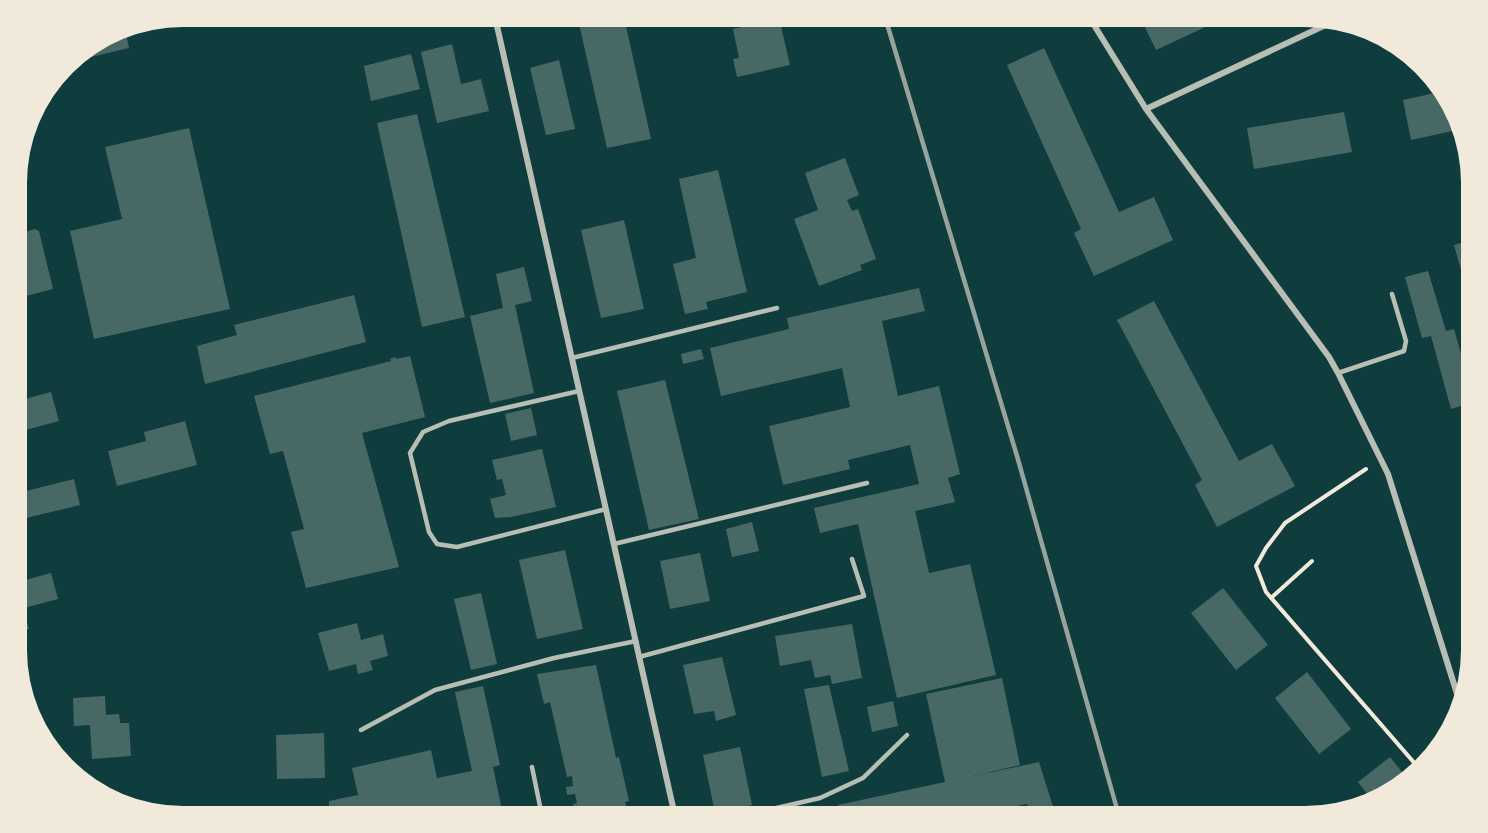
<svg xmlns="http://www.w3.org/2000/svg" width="1488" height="833" font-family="'Varela Round',sans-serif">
	<rect width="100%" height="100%" fill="#0f3d3e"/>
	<!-- building -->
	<path fill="#486865" d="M566,17h58l27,122 -44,9 -29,-129 -11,2z
		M987,17h22l-21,6z
		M1140,17h87l-71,33z
		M779,18l11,47 -53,12 -4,-18 6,-1 -6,-29z
		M125,28l4,20 -59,14 3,-4 46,-29z
		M452,44l9,40 20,-5 8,32 -52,12 -16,-71z
		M1044,48l75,164 35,-15 19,43 -79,36 -20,-43 7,-4 -74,-164z
		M411,54l9,35 -49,12 -7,-35z
		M559,60l16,69 -29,6 -16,-67z
		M1444,91l13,39 -46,10 -8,-40z
		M1344,112l8,40 -98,17 -7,-41z
		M417,114l48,203 -43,10 -45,-204z
		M189,128l41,181 -136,30 -24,-108 52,-12 -17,-72z
		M845,158l14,37 -12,5 5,11 6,-2 18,50 -16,6 2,5 -43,16 -25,-67 24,-9 -13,-37z
		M718,170l29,122 -41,10 2,7 -23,5 -12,-50 23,-6 -17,-79z
		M624,220l20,89 -43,9 -20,-88z
		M35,229l4,2 14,58 -35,9v-64z
		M1471,240v62h-1l-16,-57z
		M524,267l8,34 -17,4 19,88 -44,10 -20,-87 33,-8 -7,-34z
		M1428,271l18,60 8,-2 17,60v14l-20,6 -20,-73 -9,2 -17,-61z
		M919,288l6,23 -43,10 16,75 41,-10 21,88 -12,4 7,24 -40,9 14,62 41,-9 26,111 -99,23 -39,-174 -38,9 -6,-25 105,-24 -9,-39 -62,15 2,9 -67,16 -14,-59 81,-19 -8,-39 -121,28 -11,-48 79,-19 -2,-11z
		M354,295l12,47 -161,42 -8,-38 40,-11 -3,-10z
		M1154,301l85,160 33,-17 23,42 -78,41 -22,-42 7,-5 -85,-160z
		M701,349l3,10 -21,5 -2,-10z
		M410,356l15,61 -63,16 37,134 -93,21 -15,-56 13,-3 -21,-78 -13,3 -16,-58 137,-35 -1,-2 6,-2v2z
		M665,380l34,139 -50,11 -32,-139z
		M51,392l8,29 -41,11v-31z
		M531,408l6,27 -26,6 -6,-27z
		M185,421l12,44 -80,21 -9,-35 38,-10 -2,-9z
		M542,449l14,58 -45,10 -16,1 -5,-19 16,-4 -4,-16 -5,1 -5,-20z
		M74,479l6,26 -62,15v-27z
		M752,522l7,29 -27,6 -6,-28z
		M565,550l18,79 -46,10 -18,-79z
		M700,553l10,48 -40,8 -10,-48z
		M51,573l7,26 -34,9 -6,-26z
		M1223,588l45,57 -32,25 -45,-57z
		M481,593l16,71 -26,6 -17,-71z
		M24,611l5,18 -11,2v-19z
		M357,623l4,17 22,-6 5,22 -18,5 3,9 -15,4 -2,-10 -27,7 -11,-38z
		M852,624l10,54 -30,6 -2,-9 -15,3 -4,-18 -31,6 -5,-30z
		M722,657l14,58 -20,6 -2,-10 -20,3 -11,-49z
		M596,665l20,93 3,-1 10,44 -4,1 4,14h-53l-3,-12 4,-1 -2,-9 -8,1 -1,-8 7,-1 -1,-10 -5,1 -17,-75 -6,2 -7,-30z
		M1307,672l44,57 -32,25 -44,-56z
		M1002,678l18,87 -47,11 66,-14 17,54h-26l-3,-12 -59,12h-128l-2,-11 107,-23 -19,-88z
		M829,685l20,86 -27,6 -18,-88z
		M483,686l17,79 -7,2 10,48 -8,1h-166v-15l29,-6 -6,-27 79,-18 6,28 35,-7 -17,-79z
		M105,696l1,19 13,-1 1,9h9l2,33 -39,3 -2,-34 -16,1 -1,-28z
		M893,701l5,25 -26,6 -5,-25z
		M324,733l1,45 -48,1 -1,-44z
		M740,747l12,58 -37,8 -12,-58z
		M1390,757l16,20 -17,17 -18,5 -13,-17z
		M83,778h11v11l-7,-6z"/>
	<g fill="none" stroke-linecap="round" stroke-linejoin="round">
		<!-- path -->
		<path stroke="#f1e9da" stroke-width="4" d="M1366,469l-81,54 -19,25 -10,18 10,26 151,174
			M1271,598l41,-37"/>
		<!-- service -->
		<path stroke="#b8beb3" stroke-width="4.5" d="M572,358l205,-50
			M1338,373l66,-22 2,-10 -14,-47
			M579,391l-130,30 -26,11 -13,21 19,79 8,12 20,3 149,-38
			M614,544l253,-61
			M639,657l225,-61 -12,-37
			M361,730l74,-40 119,-32 82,-17
			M532,767l10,49
			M742,816l78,-18 43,-20 44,-43"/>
		<!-- minor -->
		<path stroke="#b8beb3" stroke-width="6" d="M495,17l180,799
			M1089,17l57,92 183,248 9,16 50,101 71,226
			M1146,109l184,-86"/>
		<!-- rail -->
		<path stroke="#97a49c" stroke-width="4.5" d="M885,17l132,439 102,360"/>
	</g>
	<!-- crop -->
	<path d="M0 0H1488V833H0ZM183 27H1305A156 156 0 0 1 1461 183V650A156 156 0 0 1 1305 806H183A156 156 0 0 1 27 650V183A156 156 0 0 1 183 27Z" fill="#f1e9da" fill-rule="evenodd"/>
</svg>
